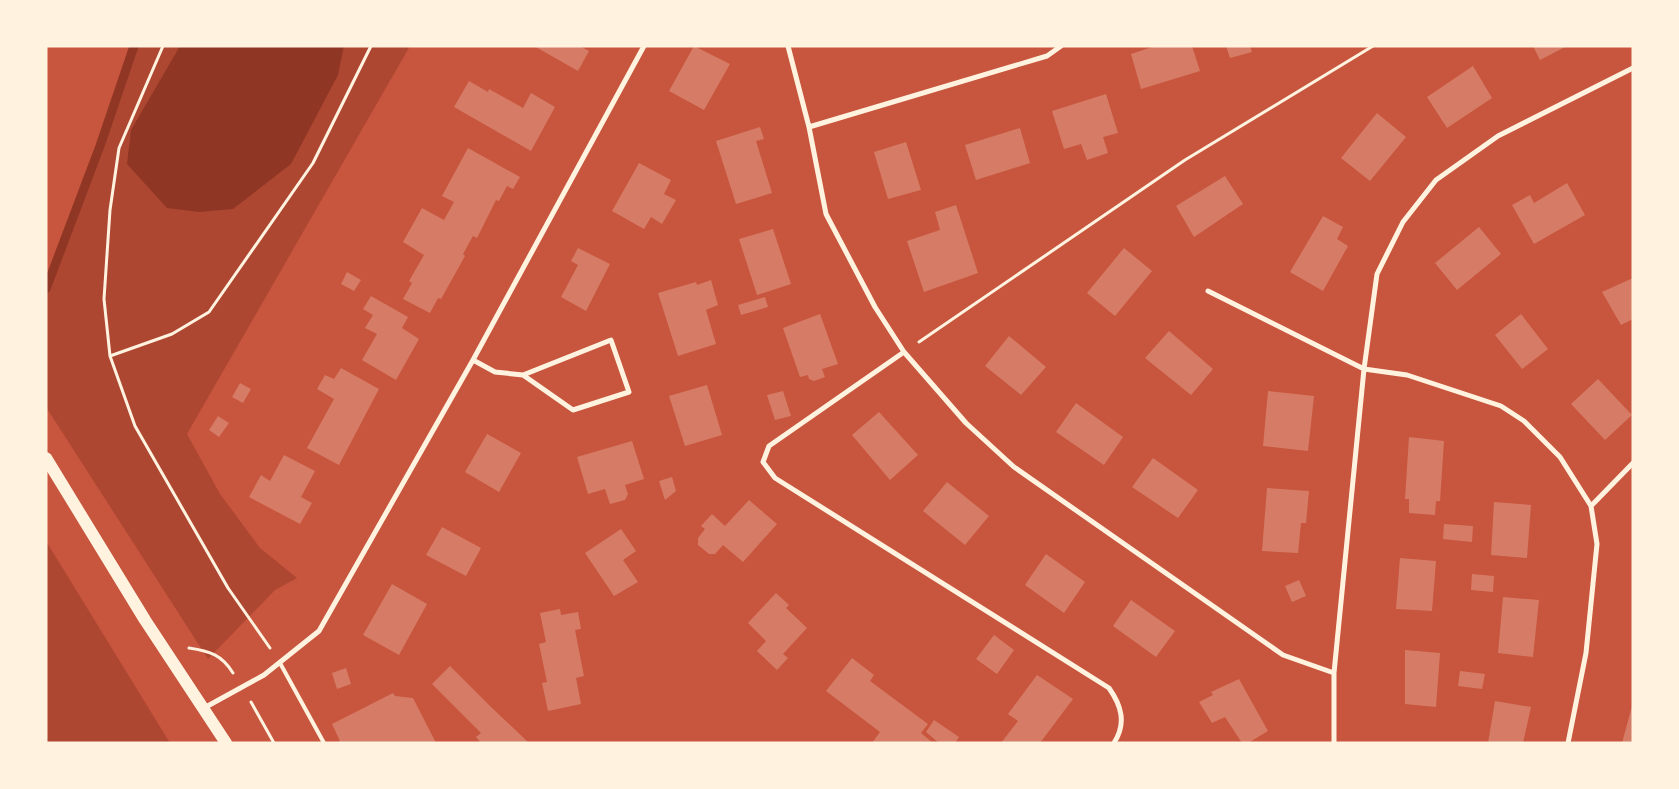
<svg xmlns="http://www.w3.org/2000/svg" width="1679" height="789" font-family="'DM Sans',sans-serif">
	<rect width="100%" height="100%" fill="#c8553d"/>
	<!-- green -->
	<path fill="#ae4732" d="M134,46h276l-223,388 33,60 40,54 37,30 -22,12 -67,69 -162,-252v-118l54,-143z
		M46,541l124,202h-124z"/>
	<!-- water -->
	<path fill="#8f3625" d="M180,46h164l-6,29 -47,89 -58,45 -34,3 -32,-4 -40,-44 4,-34z"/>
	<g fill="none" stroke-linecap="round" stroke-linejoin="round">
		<!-- stream -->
		<path stroke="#8f3625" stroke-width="9" d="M46,289l54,-143 34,-100"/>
	</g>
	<!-- building -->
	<path fill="#d67c66" d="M534,46h46l9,5 -11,20z
		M694,46l36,18 -26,46 -35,-19z
		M1155,46h37l8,25 -59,18 -10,-35z
		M1226,46h24l2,6 -22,6z
		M1533,46h34l-27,14z
		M1473,66l19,32 -45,30 -20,-31z
		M469,81l19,11 1,-3 34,19 8,-15 24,14 -24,44 -77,-44z
		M1106,94l12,39 -15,4 5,16 -21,7 -6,-16 -17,5 -12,-38z
		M1377,113l29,24 -36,44 -29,-23z
		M760,127l4,12 -8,2 16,52 -36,11 -20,-63z
		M1020,128l10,35 -54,17 -11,-35z
		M906,142l15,48 -33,9 -14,-47z
		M468,148l52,29 -7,12 -6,-3 -8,15 -3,-1 -19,38 -4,-2 -10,18 2,2 -24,43 -3,-1 -8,15 -27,-14 9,-16 -3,-2 15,-26 -21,-13 19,-34 22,12 10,-18 -12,-6z
		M639,163l32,17 -7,14 12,6 -14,24 -11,-7 -7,12 -32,-18z
		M1225,176l18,28 -49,33 -18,-31z
		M1567,183l18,32 -51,29 -22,-39 18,-10 4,8z
		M956,205l22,68 -54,19 -17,-51 33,-11 -5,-18z
		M1323,216l20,11 -6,12 11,7 -25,45 -33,-19z
		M1479,227l22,27 -44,36 -22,-27z
		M773,229l18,55 -34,11 -18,-56z
		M578,248l32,16 -24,47 -25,-14 17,-32 -7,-4z
		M1124,248l28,23 -37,45 -28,-23z
		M347,272l14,8 -7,11 -13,-7z
		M1633,278v41l-12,6 -19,-33z
		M711,280l7,25 -12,5 10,34 -38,12 -20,-63 38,-11 1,3z
		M371,296l37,21 -6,11 17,11 -23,41 -34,-20 15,-26 -12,-6 8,-13 -10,-6z
		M765,297l3,10 -27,8 -3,-10z
		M820,314l18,50 -16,5 3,8 -11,4 -5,-2 -1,-4 -8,2 -17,-49z
		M1521,314l27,35 -26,20 -27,-34z
		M1169,331l44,38 -22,26 -46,-37z
		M1009,336l37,31 -25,28 -36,-29z
		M341,368l38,21 -40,76 -32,-17 27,-49 -17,-10 8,-14 9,4z
		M1598,379l34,36 -27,25 -34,-36z
		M240,383l11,6 -8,14 -11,-6z
		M707,385l15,50 -37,11 -16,-50z
		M783,391l8,25 -16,4 -8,-25z
		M1268,391l46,5 -6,55 -45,-5z
		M1076,403l47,34 -19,28 -48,-33z
		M879,412l39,43 -28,25 -38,-45z
		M218,416l11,7 -10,14 -10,-7z
		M487,434l34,19 -22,39 -34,-20z
		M1409,437l35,4 -4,60h-4l-1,14 -26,-2v-14h-4z
		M632,441l12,38 -19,6 3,9 -3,6 -15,4 -5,-15 -17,5 -11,-37z
		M284,455l31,16 -14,26 11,6 -12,21 -51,-27 12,-22 9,6z
		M1153,458l45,32 -20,28 -46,-31z
		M672,477l4,14 -11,9 -6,-19z
		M947,482l42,34 -24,29 -42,-34z
		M1267,488l42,3 -3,32h-5l-3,30 -36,-2z
		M749,500l28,24 -34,38 -20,-17 -8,9h-6l-11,-9v-7l7,-9 -4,-3 11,-12 13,12z
		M1494,502l37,3 -4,53 -36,-3z
		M1444,524l29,2 -1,16 -29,-3z
		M442,527l39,21 -15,28 -40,-21z
		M621,529l15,22 -13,9 15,22 -24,14 -29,-43z
		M1046,554l39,28 -21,31 -39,-28z
		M1400,558l36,3 -4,50 -36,-2z
		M1472,574l22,2 -1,16 -22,-2z
		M1299,580l7,16 -14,6 -7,-16z
		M392,584l35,20 -28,51 -36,-20z
		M776,593l13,12 -3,3 21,20 -24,26 5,4 -11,12 -20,-19 9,-10 -18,-18z
		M1503,597l36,3 -6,57 -35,-4z
		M1131,600l44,31 -19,26 -43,-31z
		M560,609l1,6 17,-3 3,17 -6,1 9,46 -8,2 5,26 -33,7 -6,-28 5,-1 -8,-38 7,-2 -6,-29z
		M994,635l20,15 -17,24 -21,-15z
		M1405,650l35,3 -4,54 -31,-3z
		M852,658l22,17 -4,6 58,43 -7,9 12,10h-61l8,-11 -54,-41z
		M450,666l40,40 39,37h-48l-5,-6 5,-4 -49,-49z
		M346,668l5,16 -14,5 -5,-16z
		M1460,671l25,3 -3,15 -24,-3z
		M1037,675l36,24 -33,44h-39l17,-22 -10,-7z
		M1239,679l29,52 -20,12h-6l-17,-26 -13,6 -13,-21 14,-7 -2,-3z
		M393,693l2,3 18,2 23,45h-101l5,-2 -8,-17z
		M1495,701l36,6 -8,36h-35z
		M1632,706l1,37h-11z
		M934,720l25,17 -4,6h-16l-13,-11z"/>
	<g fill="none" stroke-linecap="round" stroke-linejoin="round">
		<!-- path -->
		<path stroke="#fff3e0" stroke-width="3" d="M163,46l-44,102 -9,62 -6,89 6,57 25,70 93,162 42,60
			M919,342l266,-182 188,-114
			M110,356l62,-22 37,-22 104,-149 58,-117
			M189,648c21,3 33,7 44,25
			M251,702l23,41"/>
		<!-- service -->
		<path stroke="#fff3e0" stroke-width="4" d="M280,663l44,80"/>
		<!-- minor -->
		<path stroke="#fff3e0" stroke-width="5" d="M788,46l21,81 17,87 49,93 29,45 62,71 48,44 269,188 51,18
			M809,127l238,-71 14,-10
			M1208,291l156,78 43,6 94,31 23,15 36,36 31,49 6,38 -11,109 -18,90
			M904,352l-135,94 -6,16 12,16 334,210c12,17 18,35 5,55
			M473,360l22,12 28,3 50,35 56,-18 -18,-52 -88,35
			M1591,506l42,-43
			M204,708l60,-33 55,-44 154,-271 171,-314
			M1334,743v-70l30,-304 13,-95 26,-52 33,-42 62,-44 135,-68"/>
		<!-- primary -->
		<path stroke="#fff3e0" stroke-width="12" d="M46,458l99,162 81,123"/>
	</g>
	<!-- border -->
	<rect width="1679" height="789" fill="none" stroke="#fff3e0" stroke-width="95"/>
</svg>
